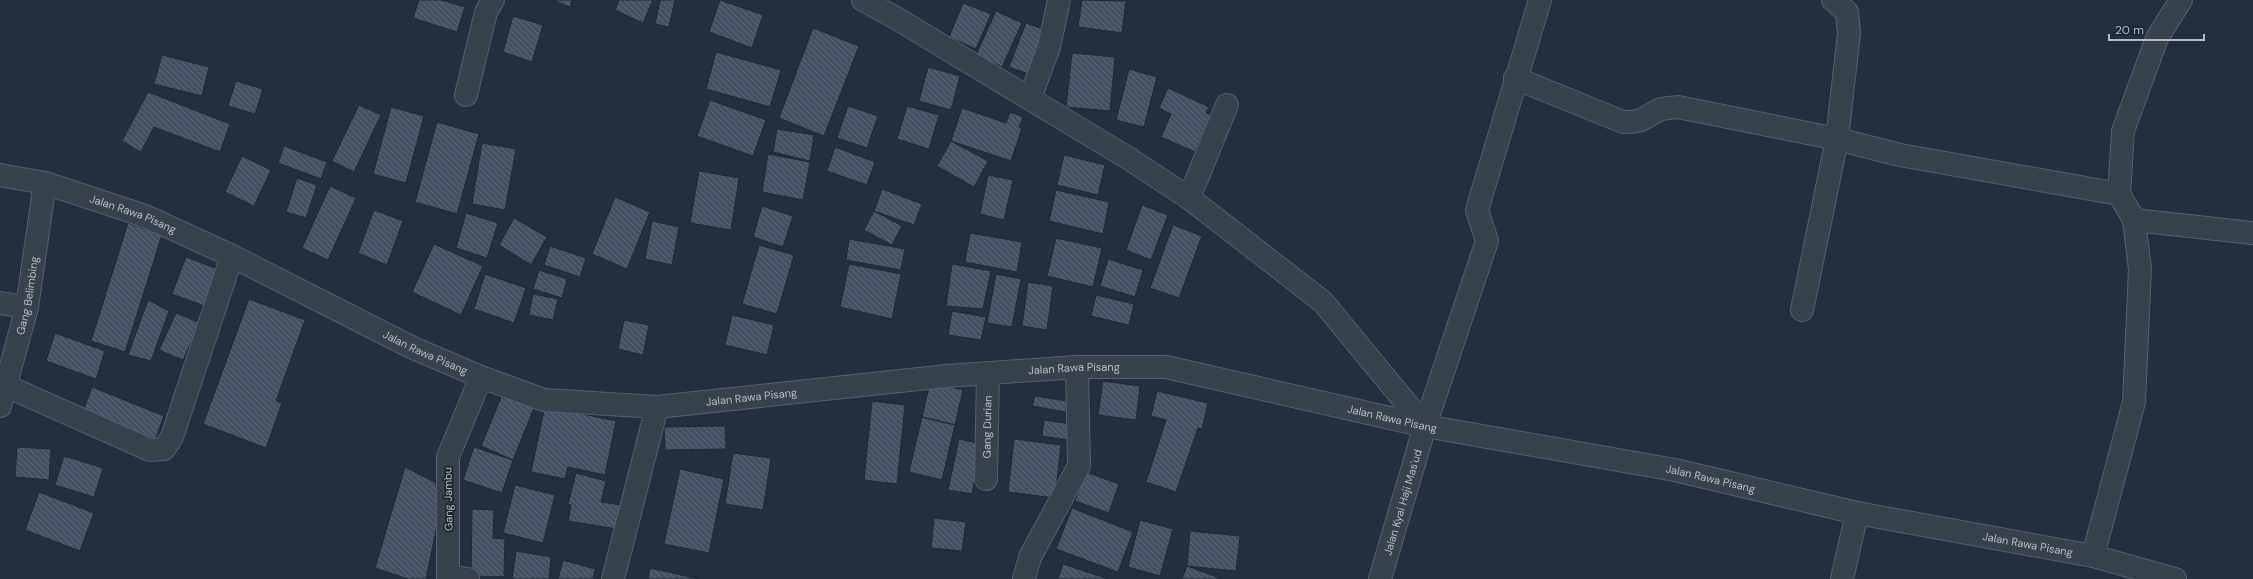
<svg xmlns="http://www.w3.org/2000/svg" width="2253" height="579" font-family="'DM Sans',sans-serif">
	<defs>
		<pattern id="building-back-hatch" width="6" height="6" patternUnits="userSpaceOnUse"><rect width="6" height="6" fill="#455162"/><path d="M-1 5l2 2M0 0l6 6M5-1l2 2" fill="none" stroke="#5d6877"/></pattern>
	</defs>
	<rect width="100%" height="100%" fill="#242f3e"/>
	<!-- building -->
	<path fill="url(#building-back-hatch)" stroke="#1f2835" d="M419,0h23l23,7 -8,25 -44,-14z
		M553,0h19l-2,7z
		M619,0h34l-10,23 -28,-13z
		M660,0h15l-6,27 -14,-3z
		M720,0l43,15 -11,33 -43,-16z
		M1082,0l44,1 -4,32 -44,-6z
		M963,3l28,11 -15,35 -27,-12z
		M996,11l26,12 -20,44 -26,-12z
		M513,16l30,9 -11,37 -29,-10z
		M1026,23l22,8 -17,44 -22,-8z
		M813,28l46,18 -35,90 -45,-18z
		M716,52l65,18 -11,37 -64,-18z
		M1072,53l43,4 -5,54 -44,-4z
		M162,55l47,12 -7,29 -48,-12z
		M928,67l32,9 -9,34 -32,-9z
		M1129,69l28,8 -13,50 -28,-7z
		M236,81l27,8 -8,25 -27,-8z
		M1168,88l41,19 -3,6 5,2 -16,37 -34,-15 10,-23 -12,-6z
		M148,92l82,32 -10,28 -66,-25 -13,25 -19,-11z
		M710,100l56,20 -13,36 -56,-20z
		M359,105l22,10 -27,57 -22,-11z
		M848,106l30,10 -11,32 -30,-10z
		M907,106l32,9 -10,34 -32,-10z
		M391,107l33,9 -18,67 -33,-9z
		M962,108l44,15 4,-11 13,5 -4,10 3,1 -11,33 -60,-20z
		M437,122l42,12 -22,80 -42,-12z
		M777,129l37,6 -4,26 -37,-9z
		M951,141l37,20 -14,26 -37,-21z
		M482,143l34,6 -11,61 -33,-6z
		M284,146l43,16 -6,17 -43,-16z
		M835,147l40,15 -8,23 -40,-14z
		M768,154l42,8 -7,38 -41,-8z
		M1064,155l41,10 -7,30 -41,-10z
		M242,156l29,14 -17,36 -29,-14z
		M699,171l40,7 -8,52 -41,-7z
		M988,175l25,5 -9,40 -24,-6z
		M297,178l20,7 -11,33 -20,-6z
		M330,186l26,12 -28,62 -26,-12z
		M882,189l40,15 -8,21 -40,-14z
		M1056,190l53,12 -6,32 -54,-13z
		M615,197l35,15 -23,57 -35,-15z
		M1142,205l26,10 -17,45 -25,-10z
		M762,206l31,10 -10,31 -30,-10z
		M374,210l29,11 -16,44 -29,-12z
		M874,211l28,15 -10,19 -28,-15z
		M466,213l32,10 -11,35 -31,-10z
		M514,218l33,19 -16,28 -32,-20z
		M652,221l27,6 -7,38 -27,-6z
		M128,223l34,12 -37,117 -34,-11z
		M1173,225l29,11 -23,62 -29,-10z
		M970,233l52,9 -5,30 -52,-10z
		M1056,238l46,10 -9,39 -46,-11z
		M849,239l56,10 -4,21 -55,-10z
		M434,244l49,22 -22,49 -49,-23z
		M759,245l35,10 -17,59 -35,-10z
		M550,246l36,12 -6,19 -36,-12z
		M186,257l34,13 -13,37 -35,-13z
		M1108,259l35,11 -8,27 -35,-11z
		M849,264l52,10 -9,45 -52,-12z
		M952,264l39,7 -8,38 -37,-3z
		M539,270l28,9 -5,19 -29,-9z
		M485,274l41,14 -12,35 -40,-14z
		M996,274l25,5 -9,48 -25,-4z
		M1028,282l25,4 -6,44 -25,-4z
		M533,294l25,5 -5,21 -24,-5z
		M1096,295l38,9 -5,21 -38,-9z
		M249,299l56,21 -29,81 6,2 -16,45 -63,-24z
		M148,300l21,11 -18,50 -23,-6z
		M952,311l34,6 -5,23 -33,-5z
		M176,313l24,10 -17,37 -24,-10z
		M732,315l42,10 -7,30 -42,-10z
		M624,320l25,5 -6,30 -25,-6z
		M55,333l50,18 -9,28 -50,-18z
		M1103,381l37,5 -4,34 -38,-5z
		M930,382l33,8 -8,35 -33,-8z
		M92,387l72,29 -11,30 -72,-28z
		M504,390l32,13 -23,57 -32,-14z
		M1157,391l51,12 -6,26 -4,-1 -22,64 -30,-10 20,-62 -15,-4z
		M1035,396l32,5 -1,11 -34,-6z
		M872,401l33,4 -8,79 -33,-4z
		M545,406l71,15 -11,54 -37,-8 -3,12 -34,-7z
		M922,417l33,8 -13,55 -33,-8z
		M1044,420l34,5 -3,16 -33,-5z
		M725,426l1,23 -61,1 -1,-23z
		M959,439l23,5 -10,50 -24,-4z
		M1014,439l47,6 -6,53 -47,-6z
		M17,447l34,2 -2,31 -34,-3z
		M474,447l39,13 -11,33 -39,-13z
		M733,453l38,5 -8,52 -38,-6z
		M64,456l39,12 -9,29 -39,-12z
		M405,467l31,16 1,16 5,3 -16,77h-18l-33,-11z
		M680,469l44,10 -15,74 -45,-9z
		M1086,472l33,12 -10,29 -34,-12z
		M576,473l30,8 -5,21 26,4 -4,24 -55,-9 3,-16 -3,-1z
		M515,485l40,10 -12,48 -40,-10z
		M39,492l55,21 -14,38 -55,-21z
		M1072,508l61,24 -15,40 -62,-23z
		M472,509l22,1 -1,28 12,1 -1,38 -33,-1z
		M934,518l32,4 -4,29 -31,-3z
		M1140,520l33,9 -13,47 -32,-9z
		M1190,531l50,5 -4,35 -49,-5z
		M516,551l35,6 -2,22h-37z
		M563,560l32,9 -2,10h-35z
		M1063,564l45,15h-50z
		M1187,566l35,13h-40z
		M650,568l49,11h-51z"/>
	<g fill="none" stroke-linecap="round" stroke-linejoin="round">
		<defs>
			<g id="minor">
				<path d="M863,0l33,18 232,140 61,40 134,104 102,124"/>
				<path d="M1515,78l108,44c19,1 20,-4 36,-12 5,-2 13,-2 19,-3l159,32 63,16 219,39"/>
				<path d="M466,95l20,-83 7,-12"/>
				<path d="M1030,98l19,-51 10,-47"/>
				<path id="s1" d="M0,175l45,8 100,33 87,40 181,92 68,29 63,23 113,7 290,-31 130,-9h89l259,59 250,44 182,43 236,43 82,23"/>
				<path d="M1189,198l38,-93"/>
				<path d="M2134,220l119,13"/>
				<path d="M0,303l27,4"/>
				<path d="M1802,310l35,-171 12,-106 -2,-21 -14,-12"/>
				<path d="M4,385l146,65 14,-1 8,-12 60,-181"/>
				<path id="s2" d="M0,406l27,-99 18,-124"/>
				<path id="s3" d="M986,479l2,-105"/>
				<path d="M2093,556l41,-154 6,-133 -6,-49 -15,-26 4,-63 34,-93 24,-38"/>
				<path d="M449,576l19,3"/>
				<path d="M448,579v-122l33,-80"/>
				<path d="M613,579l44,-172"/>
				<path d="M1024,579l6,-22 49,-91 -2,-99"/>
				<path id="s4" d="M1380,579l45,-153 62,-185 -10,-31 63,-210"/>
				<path d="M1842,579l15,-66"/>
			</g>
		</defs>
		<!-- minor casing -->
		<use href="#minor" stroke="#565f6c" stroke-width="24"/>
		<!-- minor -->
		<use href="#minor" stroke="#38414e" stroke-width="22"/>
	</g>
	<g text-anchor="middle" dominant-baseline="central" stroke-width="3.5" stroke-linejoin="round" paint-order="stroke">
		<!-- street labels -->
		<g font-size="11" fill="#b4bcc9" stroke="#1d2633">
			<text stroke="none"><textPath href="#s1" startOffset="139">Jalan Rawa Pisang</textPath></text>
			<text stroke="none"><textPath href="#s2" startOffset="114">Gang Belimbing</textPath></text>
			<text stroke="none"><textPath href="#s1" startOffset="463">Jalan Rawa Pisang</textPath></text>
			<text stroke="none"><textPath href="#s1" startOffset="1123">Jalan Rawa Pisang</textPath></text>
			<text stroke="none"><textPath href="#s1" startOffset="799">Jalan Rawa Pisang</textPath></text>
			<text stroke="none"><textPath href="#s1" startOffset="1447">Jalan Rawa Pisang</textPath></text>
			<text stroke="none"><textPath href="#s3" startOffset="52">Gang Durian</textPath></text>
			<text stroke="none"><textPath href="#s1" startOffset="1771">Jalan Rawa Pisang</textPath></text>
			<text transform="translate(448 499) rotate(-91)">Gang Jambu</text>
			<text stroke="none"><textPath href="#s4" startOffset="80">Jalan Kyai Haji Mas'ud</textPath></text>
			<text stroke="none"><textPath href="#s1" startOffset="2095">Jalan Rawa Pisang</textPath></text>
		</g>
	</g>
	<!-- scale -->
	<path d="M2109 34v6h95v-6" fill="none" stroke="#b4bcc9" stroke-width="2"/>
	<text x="2115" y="34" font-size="12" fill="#b4bcc9" stroke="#1d2633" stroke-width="3" paint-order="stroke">20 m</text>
</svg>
